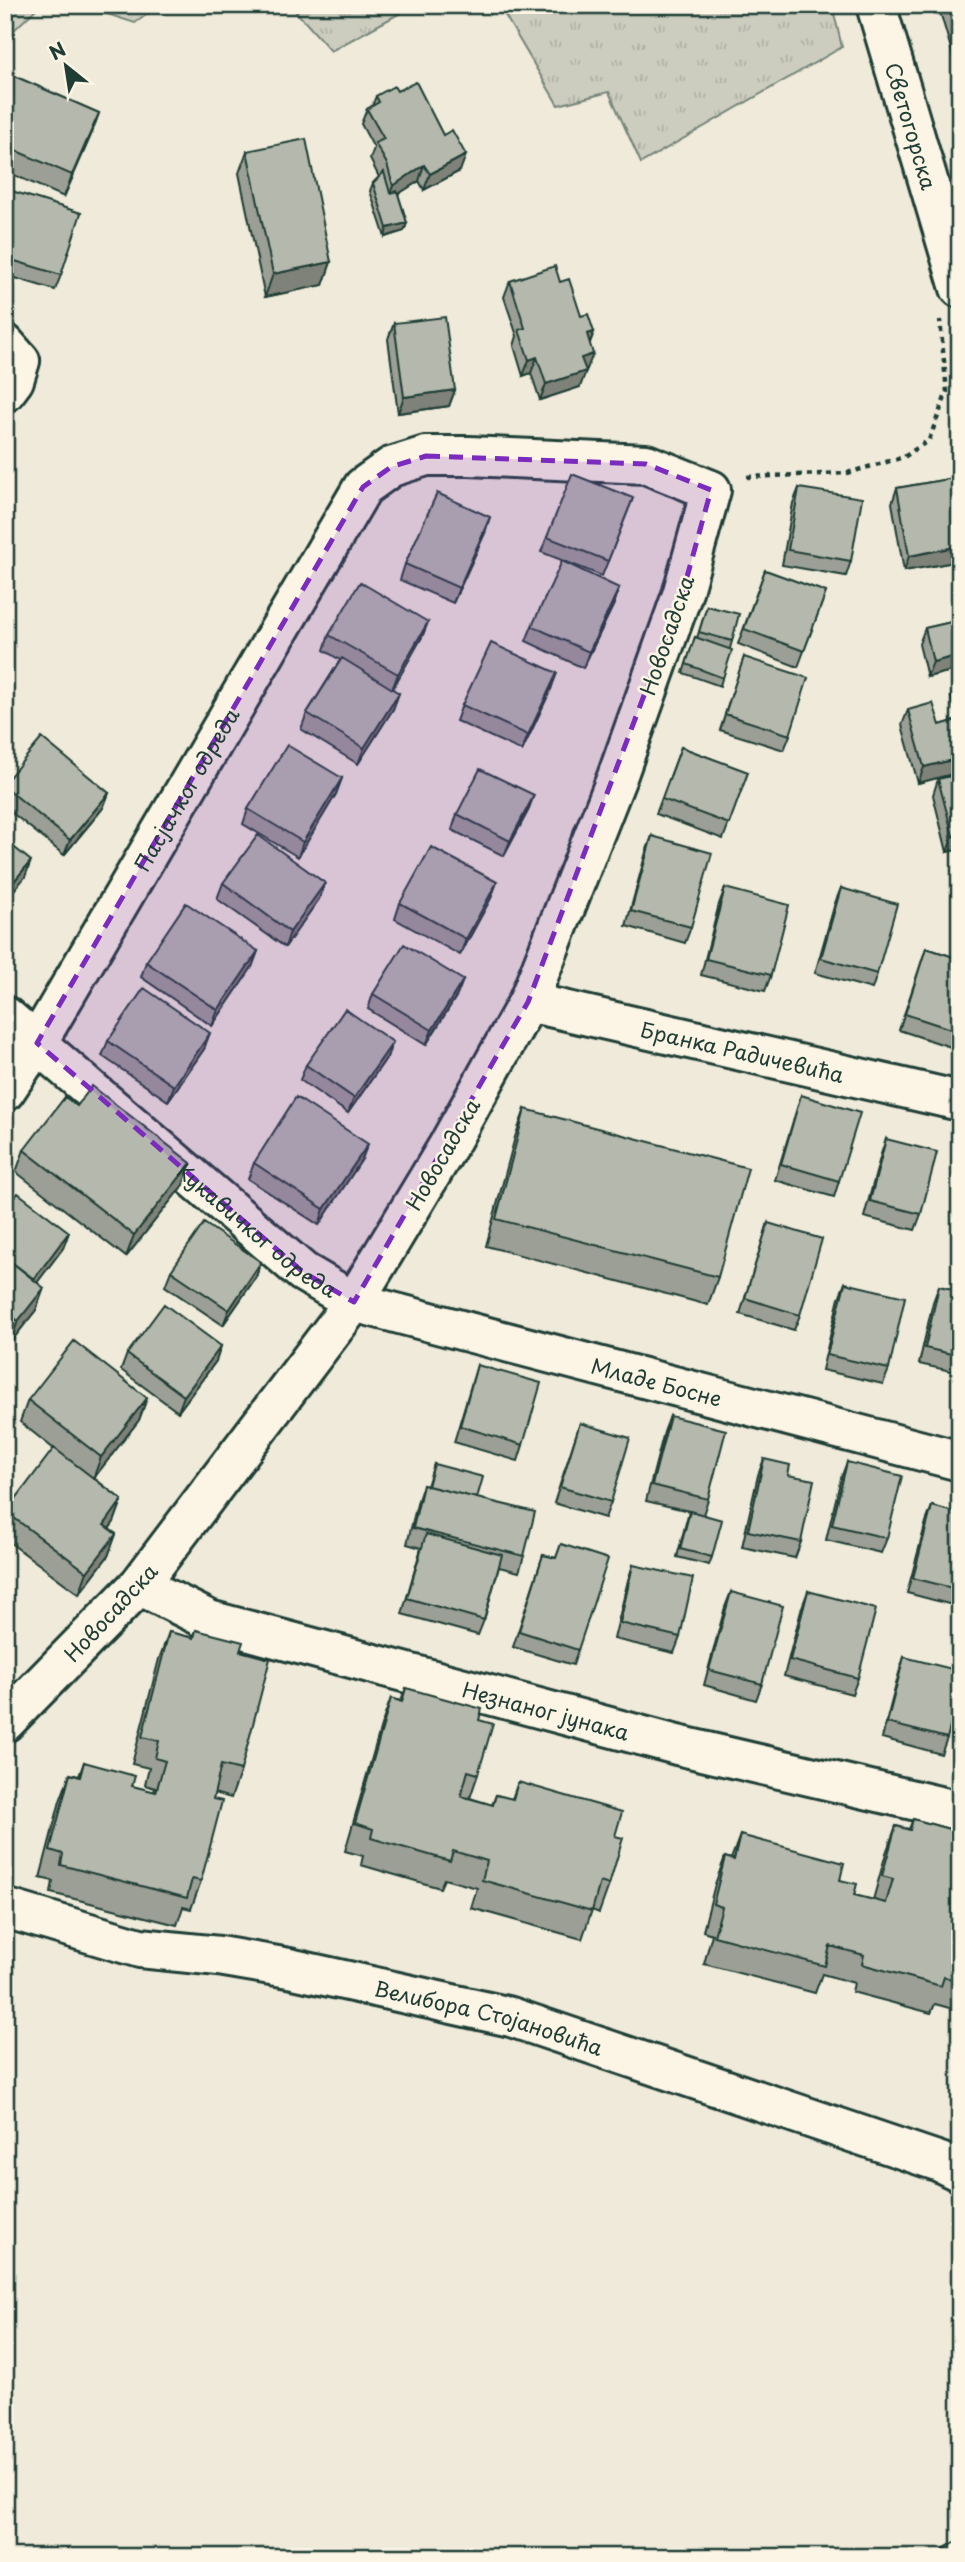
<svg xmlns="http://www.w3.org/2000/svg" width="965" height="2562" font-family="'Playpen Sans',sans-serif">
	<defs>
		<pattern id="grass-tufts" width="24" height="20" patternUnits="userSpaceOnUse" patternTransform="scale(1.75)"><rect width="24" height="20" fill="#cccdbf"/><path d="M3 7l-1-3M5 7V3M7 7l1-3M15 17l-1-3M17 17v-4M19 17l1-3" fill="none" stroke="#afb1a5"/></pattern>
	</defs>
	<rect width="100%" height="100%" fill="#efeada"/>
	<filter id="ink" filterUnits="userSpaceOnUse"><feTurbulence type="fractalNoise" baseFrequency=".0143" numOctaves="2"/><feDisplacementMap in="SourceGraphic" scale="14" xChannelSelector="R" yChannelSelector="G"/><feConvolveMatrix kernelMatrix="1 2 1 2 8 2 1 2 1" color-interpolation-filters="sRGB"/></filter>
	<g filter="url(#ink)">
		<!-- grass -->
		<path fill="url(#grass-tufts)" stroke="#76857a" stroke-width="2" d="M5,5h35l-35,34z
			M79,5h81l-25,18z
			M290,5h125l-84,46z
			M499,5h333l10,42 -201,116 -32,-71 -51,13z"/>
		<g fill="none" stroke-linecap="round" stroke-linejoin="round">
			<defs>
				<path id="lane" d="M953,2557l7,-4"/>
				<g id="street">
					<path id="s1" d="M876,5l84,283"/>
					<path d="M5,344l15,17 -6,19 -9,12"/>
					<path id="s2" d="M528,1002l432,99"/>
					<path id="s3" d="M5,1016l298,256 51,30 606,159"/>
					<path id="s4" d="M5,1091l32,-48 326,-556 28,-20 35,-11h43l177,8 65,26 -29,105 -65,182 -89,225 -80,144 -94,156 -215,283 -134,137"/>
					<path id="s5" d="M139,1585l70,35 468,125 283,66"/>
					<path id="s6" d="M5,1908l135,40 79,8 70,12 222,49 429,145 20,10"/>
				</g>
			</defs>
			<!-- lane casing -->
			<use href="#lane" stroke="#1f3d34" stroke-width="26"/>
			<!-- street casing -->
			<use href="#street" stroke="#1f3d34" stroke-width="44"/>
			<!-- path -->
			<path stroke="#1f3d34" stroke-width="4.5" stroke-dasharray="5 5" stroke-linecap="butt" d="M747,477l100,-4 57,-16 25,-17 18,-48 -7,-72"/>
			<!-- lane -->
			<use href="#lane" stroke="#fcf5e5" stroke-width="21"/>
			<!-- street -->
			<use href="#street" stroke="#fcf5e5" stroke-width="38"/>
		</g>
		<!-- wall -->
		<path fill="#9c9f95" stroke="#1f3d34" stroke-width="2" d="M938,5h22v52l-6,2z
			M5,72l94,41 -8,22 -27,62 -59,-26z
			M397,91l63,80 -36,19 -5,-9 -21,13 9,29 -3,8 -19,6 -15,-46 3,-8 6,-6 -9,-18 4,-11 -13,-24 6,-15 5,-3 4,-10z
			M247,151l84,111 -8,23 -58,12 -26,-124z
			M12,191l49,84 -6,15 -50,-15v-63z
			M510,281l50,1 21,34 13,16 -4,11 -3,26 -2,1 -5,17 -40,13 -9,-27 -8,3 -9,-30 3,-10 -13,-39z
			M394,323l61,67 -6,16 -51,7 -10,-74z
			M960,477v84l-56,10 -12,-68 5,-15z
			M799,488l52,73 -5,15 -64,-11 11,-62z
			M633,498l-31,78 -61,-24 6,-15z
			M485,533l-32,70 -53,-23 5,-16z
			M765,570l61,22 -28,75 -60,-23z
			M619,588l-5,16 -31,64 -57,-27 6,-15z
			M707,606l25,35 -12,45 -37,-13 12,-36 2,1z
			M960,620v49l-33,8 -8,-33 6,-16z
			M428,622l-6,15 -30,52 7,4 -6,16 -35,55 -57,-35 6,-16 33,-53 -16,-10 5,-15z
			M744,657l46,78 -6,15 -64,-20z
			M957,681h3v91l-42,11 -16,-58 6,-15 32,15 17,-5 -6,-23z
			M551,689l-29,62 -66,-30 6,-16z
			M681,747l67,25 -25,67 -67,-25z
			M342,778l-6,16 -38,63 -55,-33 5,-15z
			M938,779l22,70 -13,3 -14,-57z
			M5,782l104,11 -6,15 -39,47 -59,-48z
			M528,811l-24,45 -52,-26 5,-16z
			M652,836l39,91 -6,16 -59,-17 20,-74z
			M497,882l-6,16 -31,57 -65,-36 5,-16z
			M223,883l96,16 -34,48 -68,-48z
			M725,888l46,87 -6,16 -64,-16 18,-71z
			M841,888l36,86 -5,15 -57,-16 20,-70z
			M926,948l34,11v91l-61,-20z
			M258,951l-6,16 -40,59 -71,-49 5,-15z
			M463,980l-6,15 -31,50 -58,-36 5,-15z
			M108,1041l96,8 -36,52 -66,-45z
			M387,1057l-39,56 -48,-33 6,-15z
			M801,1095l38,86 -5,16 -59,-17z
			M525,1109l193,168 -10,28 -222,-59 29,-109z
			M886,1139l35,75 -6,16 -51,-13 17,-63z
			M24,1150l159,35 -57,72 -110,-85z
			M362,1159l-43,66 -71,-46 6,-16z
			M5,1209l64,23 -6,16 -26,34 -1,28 -26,33 -5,-4z
			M960,1210v24l-5,-2z
			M768,1223l32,92 -6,15 -54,-16z
			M261,1262l-5,15 -33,48 -58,-39 6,-15z
			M845,1283l44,86 -6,15 -61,-14 17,-72z
			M939,1286l21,5v82l-41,-9 14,-62z
			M221,1346l-5,15 -38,51 -57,-42 6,-16z
			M477,1365l46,80 -5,16 -64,-19z
			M147,1398l-8,22 -45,58 28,22 -8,22 -5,7 7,5 -8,22 -29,38 -74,-55v-24l1,-3 48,-63 -34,-27 8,-22z
			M670,1416l38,83 -5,16 9,42 -3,8 -32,-8 12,-46 -43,-10 18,-69z
			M580,1423l31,79 -6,16 -51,-15z
			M764,1459l24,16 13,67 -6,16 -53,-11 16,-72z
			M847,1462l40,76 -6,15 -55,-13 15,-62z
			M434,1464l43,34 47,58 -5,16 -20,-5 -15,53 -6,15 -76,-21 19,-66 -14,-4 11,-44 5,-15 4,1z
			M932,1506l28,8v93l-53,-14 19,-71z
			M561,1544l17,106 -5,15 -60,-18 30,-92 13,3z
			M633,1565l47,72 -6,16 -60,-14 14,-59z
			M808,1591l50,87 -6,16 -68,-18 18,-69z
			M731,1592l31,92 -6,16 -52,-15 21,-78z
			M196,1630l44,21 1,119 -10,28 -17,-5 -13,88 -10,28 -8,-2 -6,18 -126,-32 2,-12 -13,-3 20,-77 10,-27 9,2 5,-14 48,24 22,6 1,-4 -10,-3 4,-17 -17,-4 27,-105 10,-27 24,6z
			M904,1657l43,81 -6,16 -59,-16 17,-65z
			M406,1688l73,32 -1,54 -8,24 22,7 4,-10 16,4 6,-17 97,54 -6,49 -10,28 -7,-3 -10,29 -111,-31 6,-20 -33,-9 -4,9 -79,-23 2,-9 -18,-5 36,-125 10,-28 10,3z
			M913,1819l47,13v158l-7,19 -18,-5 -4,9 -79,-21 2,-9 -32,-9 -7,19 -111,-29 8,-30 -9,-3 12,-47 10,-27 6,2 9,-24 100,45 14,15 19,5 13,-47 10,-27 13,3z"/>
		<!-- shaded-wall -->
		<path fill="#7f8279" stroke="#1f3d34" stroke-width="2" d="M960,43v14l-6,2z
			M99,113l-8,22 -27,62 8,-22z
			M466,155l-6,16 -36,19 6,-16z
			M424,165l-5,16 -32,20 6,-15z
			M407,223l-3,8 -19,6 2,-9z
			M331,262l-8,23 -58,12 8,-23z
			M594,332l-6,15 -1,-13z
			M593,354l-6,15 -12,4 6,-15z
			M537,357l-6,16 -8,3 6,-16z
			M586,371l-6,16 -40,13 6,-16z
			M455,390l-6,16 -51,7 6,-16z
			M490,517l-5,16 -32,70 6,-15z
			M960,546v15l-56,10 5,-15z
			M619,588l-5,16 -31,64 6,-16z
			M428,622l-6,15 -30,53 6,-16z
			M960,655v14l-33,8 6,-15z
			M557,673l-6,16 -29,62 6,-16z
			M399,693l-6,16 -35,55 6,-16z
			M960,758v14l-42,11 6,-16z
			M342,778l-6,16 -38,63 5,-15z
			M109,793l-6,15 -39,47 6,-15z
			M534,795l-6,16 -24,45 6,-15z
			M960,834v15l-13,3 6,-16z
			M31,861l-6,16 -20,24v-9z
			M497,882l-6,16 -31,57 6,-16z
			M325,883l-6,16 -34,48 5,-15z
			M258,951l-6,16 -40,59 6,-16z
			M463,980l-6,15 -31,50 6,-15z
			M210,1033l-6,16 -36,52 6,-15z
			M393,1042l-6,15 -39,56 6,-15z
			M368,1144l-6,15 -43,66 5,-16z
			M191,1163l-8,22 -57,72 8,-22z
			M69,1232l-6,16 -35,47 6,-16z
			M261,1262l-5,15 -33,48 6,-15z
			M44,1288l-8,22 -26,33 8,-22z
			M221,1346l-5,15 -38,51 6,-16z
			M147,1398l-8,22 -46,59 8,-22z
			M122,1500l-8,22 -18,25 8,-22z
			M116,1534l-8,22 -29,38 8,-22z"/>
		<!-- building -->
		<path fill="#b5b9ad" stroke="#1f3d34" stroke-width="2" d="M948,5h12v38h-1z
			M5,72l94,41 -27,62 -67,-29z
			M416,82l27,53 9,-5 14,25 -36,19 -6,-9 -31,21 -6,-22 -12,-21 9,-4 -17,-30 12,-7 -3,-6 18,-10 3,5z
			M306,139l25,123 -58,12 -26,-123z
			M384,172l6,21 7,-2 10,32 -20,5 -14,-45z
			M12,191l69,22 -20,62 -56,-17v-43z
			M555,266l5,16 9,-3 12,37 7,-2 6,18 -7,2 6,20 -12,4 5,13 -40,13 -9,-27 -8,3 -10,-30 6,-2 -15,-47z
			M445,317l10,73 -51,7 -10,-74z
			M572,474l61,24 -25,63 -61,-24z
			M960,477v69l-51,10 -12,-68z
			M799,488l63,10 -11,63 -63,-11z
			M437,493l53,24 -31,71 -54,-24z
			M562,561l57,27 -30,64 -57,-26z
			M765,570l61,22 -22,59 -60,-22z
			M360,582l68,40 -30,52 -69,-39z
			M707,606l32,8 -7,27 -33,-9z
			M960,620v35l-27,7 -8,-34z
			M695,637l37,13 -9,28 -37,-14z
			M491,643l66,30 -29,62 -66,-30z
			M744,657l64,21 -18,57 -65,-21z
			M342,658l57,35 -35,55 -57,-35z
			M957,681h3v12z
			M933,703l7,22 17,-5 3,9v29l-36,9 -16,-57z
			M42,738l67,55 -39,47 -65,-53v-5z
			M287,745l55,33 -39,64 -55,-33z
			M681,747l67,25 -19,52 -67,-25z
			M480,769l54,26 -24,46 -53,-27z
			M960,774v60l-7,2 -15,-57z
			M258,835l67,48 -35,49 -67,-49z
			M652,836l60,17 -21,74 -60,-16z
			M5,840l26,21 -26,31z
			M431,847l66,35 -31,57 -66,-36z
			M725,888l64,17 -18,70 -65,-16z
			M841,888l56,16 -20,70 -56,-16z
			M186,903l72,48 -40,59 -72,-48z
			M404,944l59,36 -31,50 -59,-36z
			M926,948l34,11v73l-55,-18z
			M144,988l66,45 -36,53 -66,-45z
			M345,1009l48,33 -39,56 -48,-33z
			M92,1086l99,77 -57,72 -110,-85 41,-53 12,9z
			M801,1095l59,18 -21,68 -58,-17z
			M296,1097l72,47 -44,65 -70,-46z
			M525,1109l223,59 -30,109 -222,-58z
			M886,1139l51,13 -16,62 -51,-13z
			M18,1193l51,39 -35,47 -29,-22v-48z
			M204,1223l57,39 -32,48 -58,-39z
			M768,1223l54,16 -22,76 -55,-17z
			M5,1257l39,31 -26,33 -13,-11z
			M845,1283l60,14 -16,72 -62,-14z
			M939,1286l21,5v65l-35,-8z
			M164,1304l57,42 -37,50 -57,-42z
			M74,1341l73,57 -46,59 -73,-57z
			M477,1365l64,18 -18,62 -63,-19z
			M670,1416l56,14 -18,69 -56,-14z
			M580,1423l50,15 -19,64 -51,-15z
			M54,1448l68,52 -18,25 12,9 -29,38 -81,-60z
			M764,1459l26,6 -2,10 26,5 -13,62 -53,-11z
			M847,1462l55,14 -15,62 -55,-13z
			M434,1464l49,13 -6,21 -49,-12z
			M423,1485l112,27 -11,44 -111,-28z
			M932,1506l28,8v76l-47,-12z
			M690,1511l32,9 -10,37 -32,-8z
			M426,1534l76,21 -18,65 -77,-22z
			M561,1544l47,15 -30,91 -59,-19 24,-76 13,3z
			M633,1565l60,13 -13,59 -60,-14z
			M808,1591l68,18 -18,69 -68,-18z
			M731,1592l52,14 -21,78 -53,-14z
			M196,1630l47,12 -3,9 30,8 -29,111 -20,-5 -8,34 9,2 -21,80 -9,-2 -5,19 -126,-33 2,-11 -13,-4 20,-76 10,3 4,-15 51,14 -3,10 24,6 9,-31 -10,-3 4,-17 -17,-4 27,-105 25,6z
			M904,1657l56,14v19l-13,48 -60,-15z
			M406,1688l76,21 -3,11 14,4 -15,50 -10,-3 -7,25 32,9 3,-10 17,4 5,-17 104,30 -7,24 8,2 -14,47 -9,-3 -8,29 -110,-31 5,-19 -34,-10 -3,10 -79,-23 2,-9 -18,-6 36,-125 11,4z
			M913,1819l47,13v149l-16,-4 -3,9 -79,-22 2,-9 -34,-9 -5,20 -111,-30 8,-29 -9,-3 12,-47 9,3 6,-25 104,28 -4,17 17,4 -3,11 32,8 7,-24 -11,-3 14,-50 14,4z"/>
	</g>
	<!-- marked area -->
	<path fill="#7b2cbf" fill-opacity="0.2" stroke="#7b2cbf" stroke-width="5" stroke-dasharray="14 9" stroke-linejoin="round" d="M426,456l220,8 65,26 -29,105 -154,407 -174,300 -51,-30 -266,-229 326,-556 28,-20z"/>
	<g text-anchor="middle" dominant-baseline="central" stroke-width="5" stroke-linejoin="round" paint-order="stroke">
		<!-- street labels -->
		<g font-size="21" fill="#1f3d34" stroke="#fcf5e5">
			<text stroke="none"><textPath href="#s1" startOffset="126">Светогорска</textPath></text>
			<text transform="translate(666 635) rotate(-71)">Новосадска</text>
			<text stroke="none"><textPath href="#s4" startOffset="352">Пасјачког одреда</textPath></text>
			<text stroke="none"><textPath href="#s2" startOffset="220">Бранка Радичевића</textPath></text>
			<text transform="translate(442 1154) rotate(-60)">Новосадска</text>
			<text stroke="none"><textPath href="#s3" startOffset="331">Кукавичког одреда</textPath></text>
			<text stroke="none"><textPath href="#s3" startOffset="765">Младе Босне</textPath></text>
			<text transform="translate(110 1612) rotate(-47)">Новосадска</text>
			<text stroke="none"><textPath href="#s5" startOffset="427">Незнаног јунака</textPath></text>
			<text stroke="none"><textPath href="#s6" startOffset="497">Велибора Стојановића</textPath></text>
		</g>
	</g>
	<!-- margin -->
	<rect width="965" height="2562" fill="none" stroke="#fcf5e5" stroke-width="28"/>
	<rect x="14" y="14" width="937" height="2534" fill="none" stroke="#1f3d34" stroke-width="2.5" filter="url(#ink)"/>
	<!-- north arrow -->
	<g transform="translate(66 66) rotate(330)" stroke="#fcf5e5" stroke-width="5" paint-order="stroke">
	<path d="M0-5L12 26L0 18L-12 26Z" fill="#1f3d34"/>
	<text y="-10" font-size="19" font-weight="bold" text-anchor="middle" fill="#1f3d34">N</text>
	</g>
</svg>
